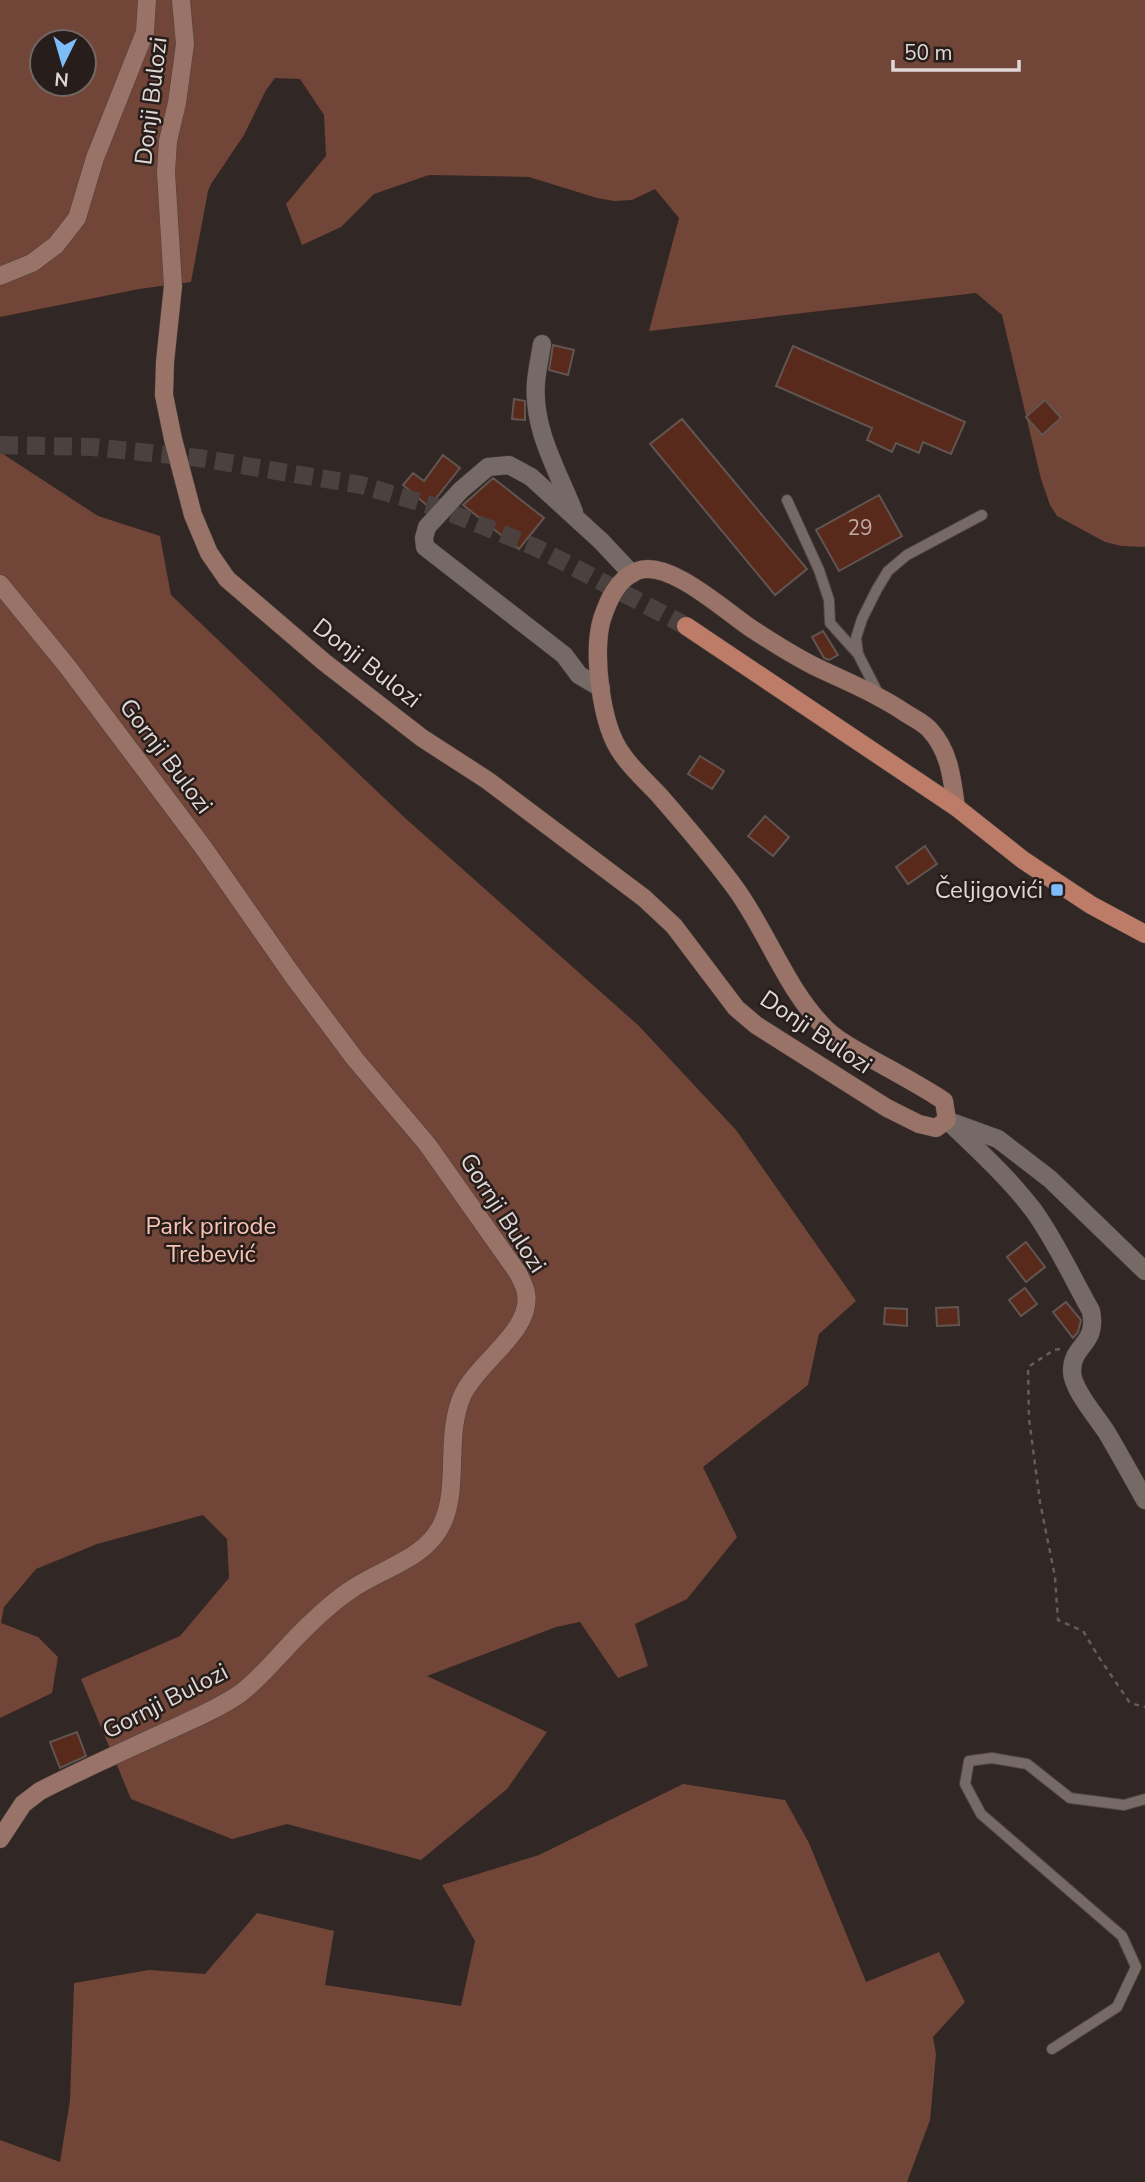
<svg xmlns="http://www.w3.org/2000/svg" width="1145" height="2182" font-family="'Nunito Sans',sans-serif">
	<rect width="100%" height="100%" fill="#312724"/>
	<!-- green -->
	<path fill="#714537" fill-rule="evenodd" d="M0,0h1145v547l-24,-1 -16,-4 -48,-26 -7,-11 -9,-26 -39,-164 -26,-22 -327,38 30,-113 -24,-29 -23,11 -18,1 -17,-3 -68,-21 -100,-2 -55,19 -33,33 -39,18 -16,-41 40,-48 -2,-41 -24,-36 -25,-1 -9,12 -22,45 -33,49 -3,7 -17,91 -52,7 -139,28zM42,42h42v42h-42z
		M0,452l98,64 62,20 11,59 233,222 235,209 97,104 120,171 -37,33 -11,51 -105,82 34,70 -50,62 -52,25 13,42 -30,12 -38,-56 -24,5 -129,49 120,56 -40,57 -86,71 -134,-36 -55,15 -101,-40 -50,-120 99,-43 49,-58 -2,-39 -24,-24 -106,29 -61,25 -32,38 -3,16 37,14 20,20 -6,36 -52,25z
		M683,1784l102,16 24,43 57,139 73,-30 26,50 -32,35 3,17 -6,66 -23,62h-907v-42l60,22 10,-62 4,-117 75,-13 56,4 52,-61 77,18 -9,54 136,21 14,-65 -33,-56 97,-30z"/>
	<!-- building -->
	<path fill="#592a1b" stroke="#615552" stroke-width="2" d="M553,345l21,5 -6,25 -19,-5z
		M793,346l172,76 -14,32 -28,-12 -4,11 -23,-10 -4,9 -25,-12 5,-12 -96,-42z
		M514,399l11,2v19l-13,-1z
		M1045,400l16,18 -19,17 -16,-18z
		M682,419l125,150 -32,26 -125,-151z
		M443,455l17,13 -31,39 -26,-22 10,-12 11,8z
		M493,478l51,40 -25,31 -56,-44z
		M879,495l23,41 -63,35 -23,-41z
		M823,631l15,24 -9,5 -5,-2 -12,-21z
		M700,756l24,15 -12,18 -24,-15z
		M765,816l24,21 -16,19 -25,-20z
		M925,846l12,18 -29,20 -12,-17z
		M1026,1242l19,25 -19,15 -19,-25z
		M1025,1288l12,16 -16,12 -12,-16z
		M1066,1302l15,18 -3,12 -5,6 -20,-26z
		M958,1307l1,18 -22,1 -1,-18z
		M885,1308l22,1v17l-23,-2z
		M77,1732l9,24 -26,12 -10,-26z"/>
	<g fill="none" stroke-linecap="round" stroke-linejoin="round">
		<!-- primary-tunnel -->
		<path stroke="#4b423f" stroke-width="18" stroke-dasharray="18 9" stroke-linecap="butt" d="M0,445l92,2 107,11 162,27 75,22 99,40 151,79"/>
		<defs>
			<path id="lane" d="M787,500l32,70 10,30 1,23 28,31
				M880,697l-22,-43 -2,-16 6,-19 15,-30 11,-18 19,-16 75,-40
				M1052,2049l65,-42 19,-40 -14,-31 -141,-122 -16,-30 4,-23 23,-3 35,6 43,34 54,7 21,-6"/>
			<path id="street" d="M542,344c-2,13 -5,26 -6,38 -4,47 22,89 38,130
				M601,688l-22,-13 -15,-20 -139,-108 -1,-9 3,-11 34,-37 27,-23 21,-2 22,12 70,64 31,33
				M947,1120c30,29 62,58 87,91 22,31 38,66 57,100 7,34 -19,33 -19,60 0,18 25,46 35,62 13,22 25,44 38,67
				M954,1123l44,16 52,40 95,92"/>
			<path id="secondary" d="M181,0l4,44 -8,59 -9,38 -2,31 7,114 -8,76 -1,33 9,44 20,76 16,38 18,26 97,83 98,76 65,42 157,118 30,28 62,82 20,17 131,83 32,16 17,4 11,-8 -3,-19c-24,-16 -51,-30 -76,-44 -15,-9 -30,-16 -42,-28 -40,-40 -57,-94 -90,-140 -24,-33 -50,-63 -77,-94 -12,-13 -27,-26 -37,-41 -21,-28 -30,-102 -20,-135 6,-18 15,-40 35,-48 31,-13 88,40 115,58 20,13 40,26 62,37 31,15 64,28 93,48 8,5 17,9 23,16 20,22 22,49 26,77
				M0,276l32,-13 24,-18 21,-27 18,-60 50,-126 2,-32
				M0,584l67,82 136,181 90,129 62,83 72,85 91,129c3,6 7,14 8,20 7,37 -47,68 -63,101 -19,41 -3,93 -21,130 -17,36 -63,45 -93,67 -22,15 -41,34 -59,53 -16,17 -31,35 -49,49 -23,16 -50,27 -76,39 -41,19 -84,38 -125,59l-17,13 -23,35"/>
			<path id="primary" d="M686,626l270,181 67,53 68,45 54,29"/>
		</defs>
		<!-- lane casing -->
		<use href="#lane" stroke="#4c4441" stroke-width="12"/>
		<!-- street casing -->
		<use href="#street" stroke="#4c4441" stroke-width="19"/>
		<!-- secondary casing -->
		<use href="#secondary" stroke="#4c4441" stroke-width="19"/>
		<!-- primary casing -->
		<use href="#primary" stroke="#4c4441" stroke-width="19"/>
		<!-- path -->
		<path stroke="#665d5a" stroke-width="2.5" stroke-dasharray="5 5" stroke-linecap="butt" d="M1060,1349l-6,1 -26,17 1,52 11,83 15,75 3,43 25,11 17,28 30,44 15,4"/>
		<!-- lane -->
		<use href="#lane" stroke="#766a66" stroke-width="10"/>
		<!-- street -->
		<use href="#street" stroke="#766a66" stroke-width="18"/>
		<!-- secondary -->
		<use href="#secondary" stroke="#997367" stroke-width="18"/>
		<!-- primary -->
		<use href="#primary" stroke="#bc7c68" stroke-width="18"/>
	</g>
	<!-- markers -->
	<rect fill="#7ebdf9" stroke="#271d1a" stroke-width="2.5" x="1050" y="883" width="14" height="14" rx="3.5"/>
	<g text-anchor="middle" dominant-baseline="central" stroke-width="5" stroke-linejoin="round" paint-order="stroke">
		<!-- number labels -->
		<g font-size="21" fill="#beaca7">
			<text x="860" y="528">29</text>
		</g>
		<!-- street labels -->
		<g font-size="24" fill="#dfd8d6" stroke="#271d1a">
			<text transform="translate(151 101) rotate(-83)">Donji Bulozi</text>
			<text transform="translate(367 663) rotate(38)">Donji Bulozi</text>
			<text transform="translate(166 756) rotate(53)">Gornji Bulozi</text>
			<text transform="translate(816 1032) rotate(34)">Donji Bulozi</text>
			<text transform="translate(503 1213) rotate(57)">Gornji Bulozi</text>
			<text transform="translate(165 1701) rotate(-27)">Gornji Bulozi</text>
		</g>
		<!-- poi labels -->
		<g font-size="24" fill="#dfd8d6" stroke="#271d1a" text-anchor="end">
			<text x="1043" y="890">Čeljigovići</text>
		</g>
		<!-- park labels -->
		<g font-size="24" fill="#f8c5b5" stroke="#271d1a">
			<text x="211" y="1226">Park prirode<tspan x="211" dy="28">Trebević</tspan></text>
		</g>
	</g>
	<!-- north arrow -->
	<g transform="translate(63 63) rotate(185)"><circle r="33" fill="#271d1a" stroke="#716865" stroke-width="2"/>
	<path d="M0-5L12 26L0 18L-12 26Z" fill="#7ebdf9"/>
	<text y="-10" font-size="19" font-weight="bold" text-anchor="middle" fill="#dfd8d6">N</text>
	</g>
	<!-- scale -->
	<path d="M893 60v10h126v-10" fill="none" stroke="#dfd8d6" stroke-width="3.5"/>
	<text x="904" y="60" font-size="21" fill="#dfd8d6" stroke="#271d1a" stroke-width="5" paint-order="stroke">50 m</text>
</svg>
